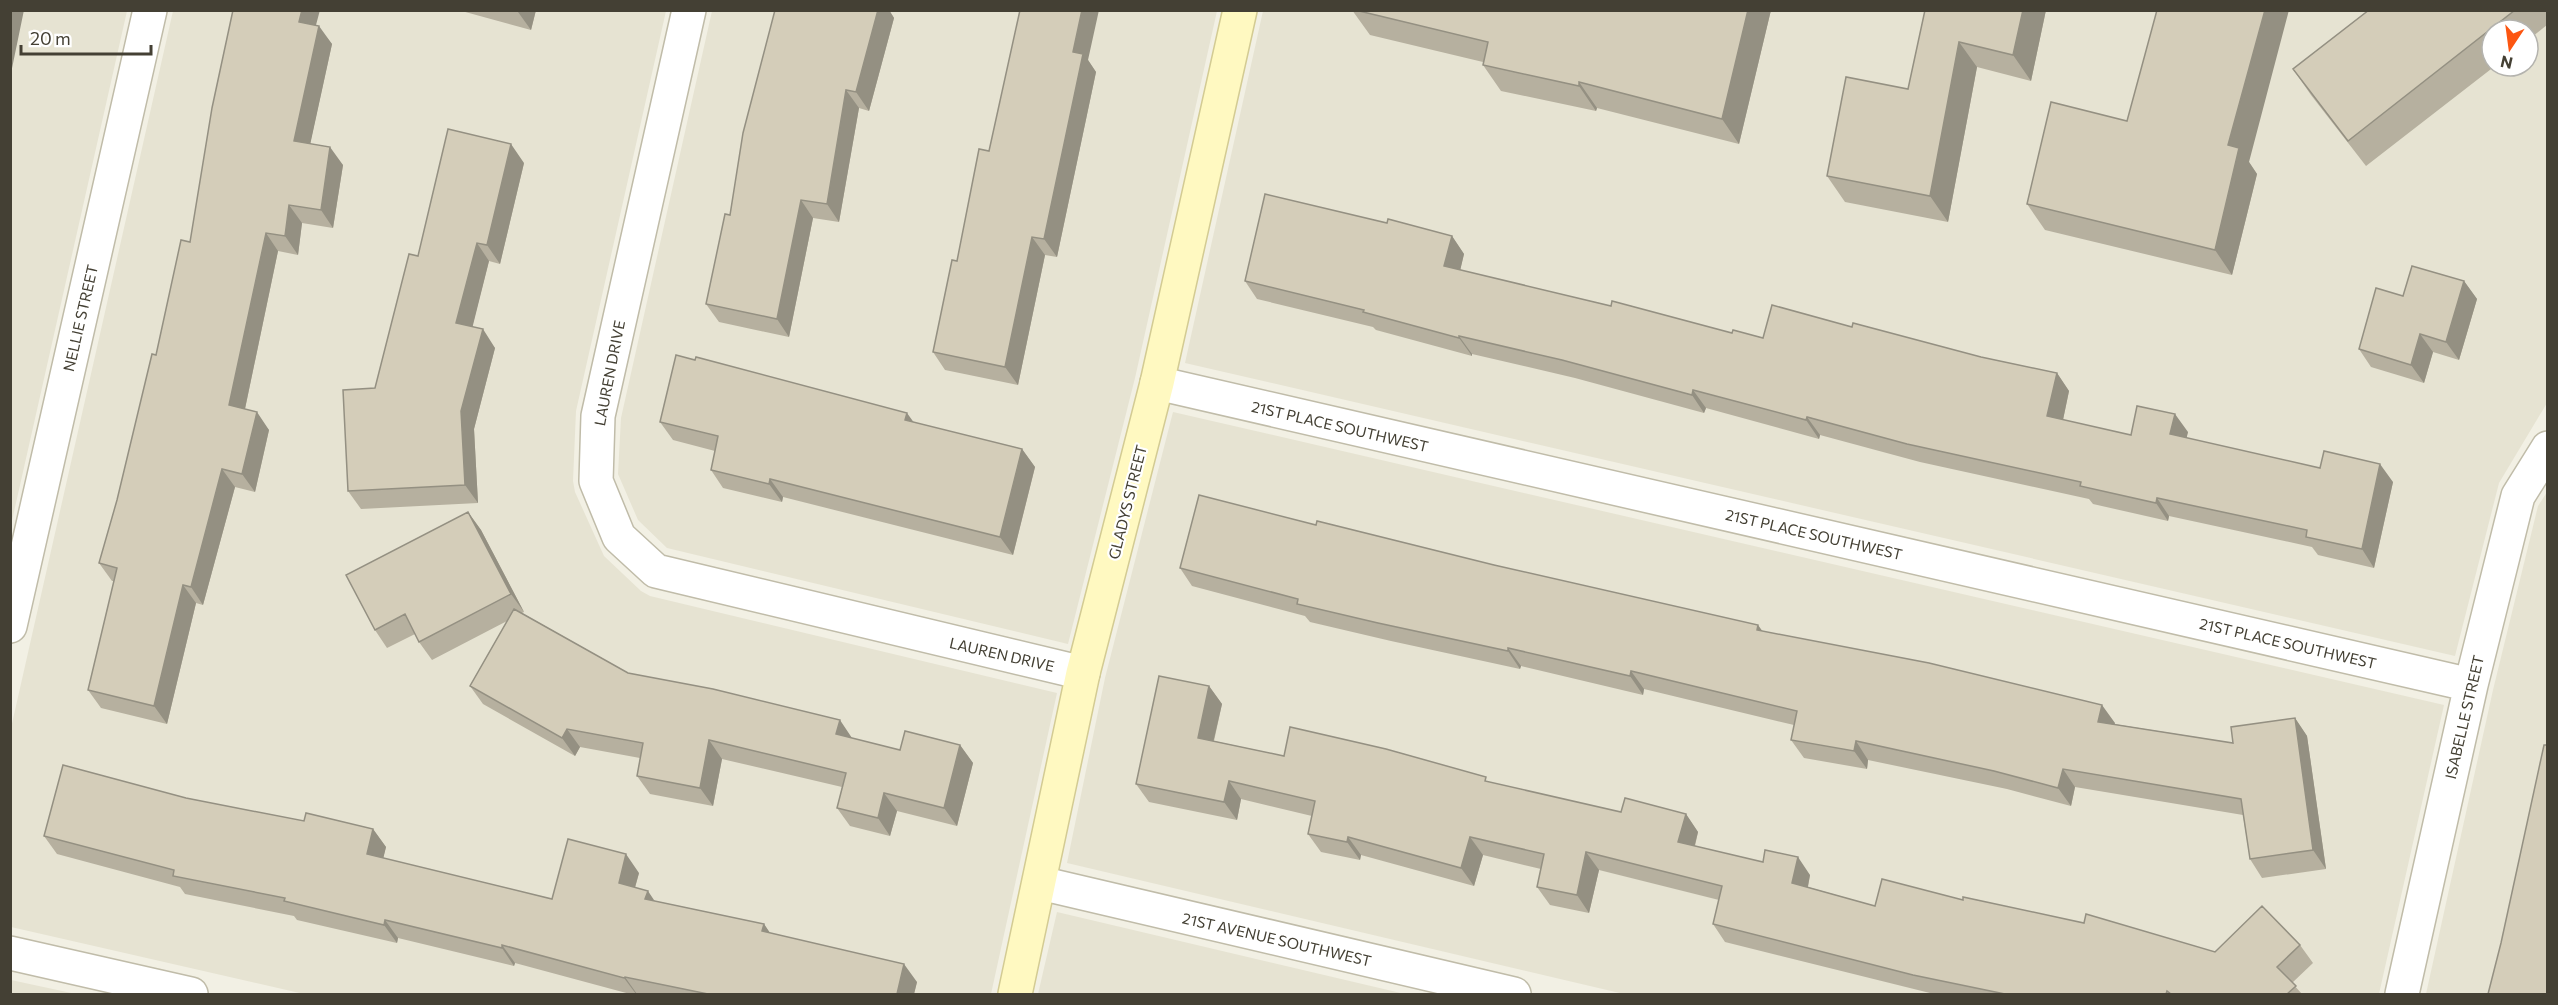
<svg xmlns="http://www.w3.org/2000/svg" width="2558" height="1005" font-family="Commissioner,sans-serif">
	<rect width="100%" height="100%" fill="#f2f0e4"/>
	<!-- residential -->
	<path fill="#e6e3d2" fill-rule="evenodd" d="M11,11h116l-116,514z
		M173,11h493l-90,400 -3,70 2,11 29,64 37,35 9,5 407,97 -66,301h-687l-293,-67v-199z
		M712,11h505l-82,367 -67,266 -401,-96 -29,-28 -20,-46 3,-56z
		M1263,11h1284v392l-48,80 -44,173 -1270,-293zM2492,30h36v36h-36z
		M1173,412l1271,293 -65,289h-755l-557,-131 38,-185z
		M2547,492v502h-121l67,-304 45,-184z
		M1057,912l348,82h-367z
		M10,980h1l65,14h-65z"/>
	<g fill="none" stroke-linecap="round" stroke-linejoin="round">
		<defs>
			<path id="street" d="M689,10l-91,406 -2,65 23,56 37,34 427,102
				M1157,383l1314,302
				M10,626l140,-616
				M1040,883l474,111
				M10,953l181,41
				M2402,994l69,-309 47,-189 30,-48"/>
			<path id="secondary" d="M1015,994l68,-321 74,-290 83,-373"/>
		</defs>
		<!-- street casing -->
		<use href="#street" stroke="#c0bca9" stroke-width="36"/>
		<!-- secondary casing -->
		<use href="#secondary" stroke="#d3cb93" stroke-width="36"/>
		<!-- street -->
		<use href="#street" stroke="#fff" stroke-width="33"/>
		<!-- secondary -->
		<use href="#secondary" stroke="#fff9c1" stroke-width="33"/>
	</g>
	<!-- wall -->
	<path fill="#b6b09f" d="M458,10h78l-5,20z
		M775,10h114l5,8 -25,93 -10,-3 -20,114 -26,-4 -24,119 -70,-15 -13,-18 24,-89z
		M1352,10h419l-32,134 -142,-36 -1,3 -95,-20 -18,-26v-3l-113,-27z
		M1925,10h121l-15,71 -54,-14 -29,155 -103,-20 -18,-26 81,-87z
		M2369,10h178v15l-19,15v-10h-36v36h3l-129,100 -55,-71 -18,-26z
		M316,25l16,19 -22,100 33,21 -10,63 -31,-5 -4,32 -20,-4 -33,158 24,21 -14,62 -20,-5 -32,118 -7,-2 -29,121 -66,-16 -13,-18 26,-109h-2l-13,-18 18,-63 39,-145 34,-113z
		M1088,60l8,12 -39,185 -12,-2 -27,130 -73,-15 -12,-18 24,-91 32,-110z
		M2249,162l8,12 -25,101 -187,-45 -18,-26z
		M524,163l-24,101 -11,-3 -17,66 23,21 -21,81 4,74 -117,6 -13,-18 27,-103 43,-132z
		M1387,223l65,13 12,18 -4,16 151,36 121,27 31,5 89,-11 129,30 76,16 12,18 -6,29 68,15 57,-3 -2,6 134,30 73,14 -19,86 -56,-13 -6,-8 -143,-31 -1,5 -75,-17 -4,-5 -169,-37 -100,-27 -1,4 -113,-31 -2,5 -129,-35 -103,-24v2l-96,-26 -3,-3 -116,-28 -12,-18z
		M2464,281l13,18 -18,61 -26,-8 -9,31 -53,-16 -12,-18 44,-53z
		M660,422l254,1 108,26 13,18 -22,88 -230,-58 -1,5 -59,-14 -12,-18 4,-19 -42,-11z
		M468,512l13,18 43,82 -2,1 106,60 224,65 48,12 60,-5 13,18 -16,63 -60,-15 -7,25 -40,-10 -13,-18 5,-21 -120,-28 -9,47 -63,-12 -13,-18 3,-18 -60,-11 -5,9 -92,-52 -13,-18 37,-65 -75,39 -13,-18 -4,-8 -28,14 -12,-18z
		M1316,525l178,40 269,67 352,91 -1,1 119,19 62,-25 12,18 19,133 -64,9 -12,-19 -7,-44 -168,-28 -4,19 -64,-17 -139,-29 -1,9 -63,-11 -13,-18 3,-15 -150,-36 -1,6 -122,-29 -1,3 -129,-28 -81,-19 -5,-6 -113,-30 -12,-18z
		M1209,686l13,18 -8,37 70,15 206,27 131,29 65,2 12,18 -3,14 115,29 -2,12 67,19 88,-6 252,52 85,-7 13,18 -21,20 10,11h-368l-209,-52 -12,-18 6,-24 -120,-30 -10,43 -39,-8 -13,-18 4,-18 -58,-14 -9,31 -113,-31 -1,5 -39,-8 -13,-18 4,-18 -71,-17 -4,21 -88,-18 -13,-18z
		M186,798l118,23 69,8 13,18 -3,11 169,41 87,-26 -4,15 20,13 109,23 6,9 147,49 -3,12h-284l-115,-31 -1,3 -116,-28 -1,5 -100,-23 -3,-4 -109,-22 -5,-7 -123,-33 -13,-18z"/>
	<!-- shaded-wall -->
	<path fill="#949082" d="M10,10h14l-14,68z
		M302,10h18l-8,30 -13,-18z
		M518,10h18l-5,20 -13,-18z
		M878,10h11l5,8 -25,93 -13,-19z
		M1082,10h17l-11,50 8,12 -39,185 -13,-18 29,-187z
		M1748,10h23l-32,134 -17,-25z
		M2023,10h23l-15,71 -18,-26z
		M2265,10h24l-40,152 8,12 -25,101 -17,-25 13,-105z
		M319,26l13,18 -25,115 -13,-18z
		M1959,42l18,25 -29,155 -18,-26z
		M1579,82l18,26 -1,3 -17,-25z
		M846,90l13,18 -20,114 -12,-18z
		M511,144l13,19 -24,101 -13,-19z
		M330,147l13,18 -10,63 -12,-18z
		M801,200l12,18 -24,119 -12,-18z
		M289,205l13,18 -4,32 -13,-19z
		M266,233l12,18 -36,172 -13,-18z
		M1452,236l12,18 -7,30 -13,-18z
		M1032,237l13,18 -27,130 -13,-18z
		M477,243l12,18 -20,80 -13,-18z
		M2464,281l13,18 -18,61 -13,-18z
		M483,329l12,19 -21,81 4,74 -13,-18 -4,-74z
		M2420,334l13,18 -9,31 -13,-18z
		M1459,336l13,18v2l-13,-18z
		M2057,373l12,18 -9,43 -13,-18z
		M1693,390l13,18 -2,5 -12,-18z
		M257,412l12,18 -14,62 -13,-18z
		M907,413l13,18 -15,-11z
		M2175,414l13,18 -5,21 -13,-19z
		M1807,417l13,18 -1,4 -13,-19z
		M1022,449l13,18 -22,88 -13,-18z
		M2380,464l13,18 -19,86 -12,-19z
		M222,469l13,18 -32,118 -12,-18z
		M770,479l13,18 -1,5 -13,-18z
		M2157,498l12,18 -1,5 -12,-18z
		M468,512l13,18 43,82 -13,-18z
		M183,585l13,18 -29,121 -13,-18z
		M1758,625l13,18 -14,-13z
		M1508,648l13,18 -1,3 -12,-18z
		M1631,671l13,18 -1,6 -13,-19z
		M1209,686l13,18 -12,52 -12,-18z
		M2102,705l13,18 -5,17 -12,-18z
		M2295,718l12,18 19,133 -13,-19z
		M840,720l12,18 -16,-4z
		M567,729l13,18 -5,9 -13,-18z
		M709,740l13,19 -9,47 -13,-18z
		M1856,741l12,19 -1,9 -13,-18z
		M960,745l13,18 -16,63 -13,-18z
		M2063,769l12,18 -4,19 -13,-18z
		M1229,781l12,18 -4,21 -13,-18z
		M884,793l13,18 -7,25 -12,-18z
		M1686,814l12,18 -7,28 -13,-18z
		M373,829l13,18 -6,25 -13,-18z
		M1348,837l13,18 -1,5 -13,-18z
		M1470,837l13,18 -9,31 -13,-18z
		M1586,852l13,18 -10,43 -12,-18z
		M626,854l13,19 -8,28 -12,-18z
		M1798,857l12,18 -5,26 -13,-18z
		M648,891l12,18 -15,-10z
		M385,920l13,18 -1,5 -13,-18z
		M764,924l12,18 -14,-11z
		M502,945l13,18 -1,3 -12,-18z
		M904,964l13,18 -3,12h-17z
		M625,977l12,17h-1l-12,-16z"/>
	<!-- building -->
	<path fill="#d4cdb9" stroke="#949082" stroke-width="1.5" d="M233,10h69l-3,12 20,4 -25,115 36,6 -9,63 -32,-5 -4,31 -19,-3 -37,172 28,7 -15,62 -20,-5 -31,118 -8,-2 -29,121 -66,-16 29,-122 -18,-5 18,-63 35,-146 4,1 25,-115 9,2 22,-134z
		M775,10h103l-22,82 -10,-2 -19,114 -26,-4 -24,119 -71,-15 19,-90 5,1 13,-82z
		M1020,10h62l-9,42 10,2 -39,185 -12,-2 -27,130 -72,-15 19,-92 5,1 22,-112 10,2z
		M1355,10h393l-26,109 -143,-37v4l-96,-21 5,-23z
		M1925,10h98l-10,45 -54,-13 -29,154 -103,-20 19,-99 62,12z
		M2157,10h108l-37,135 11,3 -24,102 -188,-46 24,-102 76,19z
		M2369,10h146l-167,131 -55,-72z
		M448,129l63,15 -24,101 -10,-2 -21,80 27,6 -22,82 4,74 -117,6 -5,-101 32,-2 34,-134 9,2z
		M1265,194l122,29 1,-4 64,17 -8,30 167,40 1,-5 120,32 1,-3 30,8 9,-33 80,22 1,-4 128,34 76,16 -10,43 84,19 6,-29 38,8 -5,20 150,34 4,-17 56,13 -18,85 -56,-12 1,-7 -150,-32 -1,5 -76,-17 1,-4 -174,-38 -100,-27 -1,3 -113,-30 -1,5 -130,-35 -103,-24v2l-96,-26 1,-2 -119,-29z
		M2412,266l52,15 -18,61 -26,-8 -9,31 -52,-16 17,-61 27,8z
		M676,355l19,5 1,-3 211,56 -2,7 117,29 -22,88 -230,-58 -1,5 -58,-14 7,-34 -58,-14z
		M1199,495l117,30 1,-4 177,44 264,60 -1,5 172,33 173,42 -4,17 135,21 -2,-16 64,-9 18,132 -63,9 -9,-60 -178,-30 -5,19 -64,-17 -138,-30 -2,10 -63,-11 6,-29 -166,-40 -1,5 -122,-28v3l-130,-28 -81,-19 1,-5 -118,-31z
		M468,512l43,82 -92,48 -14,-28 -30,16 -29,-55z
		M514,609l114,64 85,16 127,31 -4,14 64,16 5,-19 55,14 -16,63 -60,-15 -6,25 -41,-10 9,-35 -137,-33 -9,48 -63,-12 6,-33 -76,-14 -5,9 -92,-52z
		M1159,676l50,10 -11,52 86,18 6,-29 96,22 100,28 -1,4 136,31 4,-14 61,16 -8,28 85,20 2,-12 33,7 -6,26 83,23 7,-27 81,21v-3l121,26 2,-9 129,38 47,-46 38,39 -23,22 19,19 -9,8h-116l-4,-3 -1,3h-161l-92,-19 -200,-51 9,-38 -136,-34 -9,43 -40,-8 7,-33 -74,-17 -9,31 -113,-31 -1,5 -39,-8 7,-33 -86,-20 -5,21 -88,-18z
		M2544,745h3v249h-59l13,-51z
		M63,765l123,33 118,23 2,-8 67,16 -6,25 185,45 16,-60 58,15 -7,29 29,8 -3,8 119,25 -2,7 142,33 -7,30h-189l-83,-17 -1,1 -122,-33v3l-117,-28 -1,5 -100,-24 1,-3 -112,-22 1,-6 -130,-34z"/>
	<g text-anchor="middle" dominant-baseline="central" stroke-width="4.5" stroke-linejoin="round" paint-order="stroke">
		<!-- street labels -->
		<g font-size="15" fill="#444034" stroke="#fff">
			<text transform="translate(80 318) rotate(-77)">NELLIE STREET</text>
			<text transform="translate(609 373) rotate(-79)">LAUREN DRIVE</text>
			<text transform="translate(1340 426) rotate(13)">21ST PLACE SOUTHWEST</text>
			<text transform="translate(1127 502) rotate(-76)">GLADYS STREET</text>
			<text transform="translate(1814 534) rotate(13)">21ST PLACE SOUTHWEST</text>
			<text transform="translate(2288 643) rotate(13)">21ST PLACE SOUTHWEST</text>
			<text transform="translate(1002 654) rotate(13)">LAUREN DRIVE</text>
			<text transform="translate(2464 717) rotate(-77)">ISABELLE STREET</text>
			<text transform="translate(1277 939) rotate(13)">21ST AVENUE SOUTHWEST</text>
		</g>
	</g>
	<!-- border -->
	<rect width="2558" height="1005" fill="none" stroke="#444034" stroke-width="24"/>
	<!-- north arrow -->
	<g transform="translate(2510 48) rotate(193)"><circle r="28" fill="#ffffff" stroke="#b4b3ae" stroke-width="1.5"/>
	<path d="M0-4.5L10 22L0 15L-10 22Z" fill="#fc5611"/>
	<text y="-9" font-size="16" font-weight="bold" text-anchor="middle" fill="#444034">N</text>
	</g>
	<!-- scale -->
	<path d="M21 45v9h130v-9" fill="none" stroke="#444034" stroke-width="3"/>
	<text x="30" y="45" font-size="18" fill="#444034" stroke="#ffffff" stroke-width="4.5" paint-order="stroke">20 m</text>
</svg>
